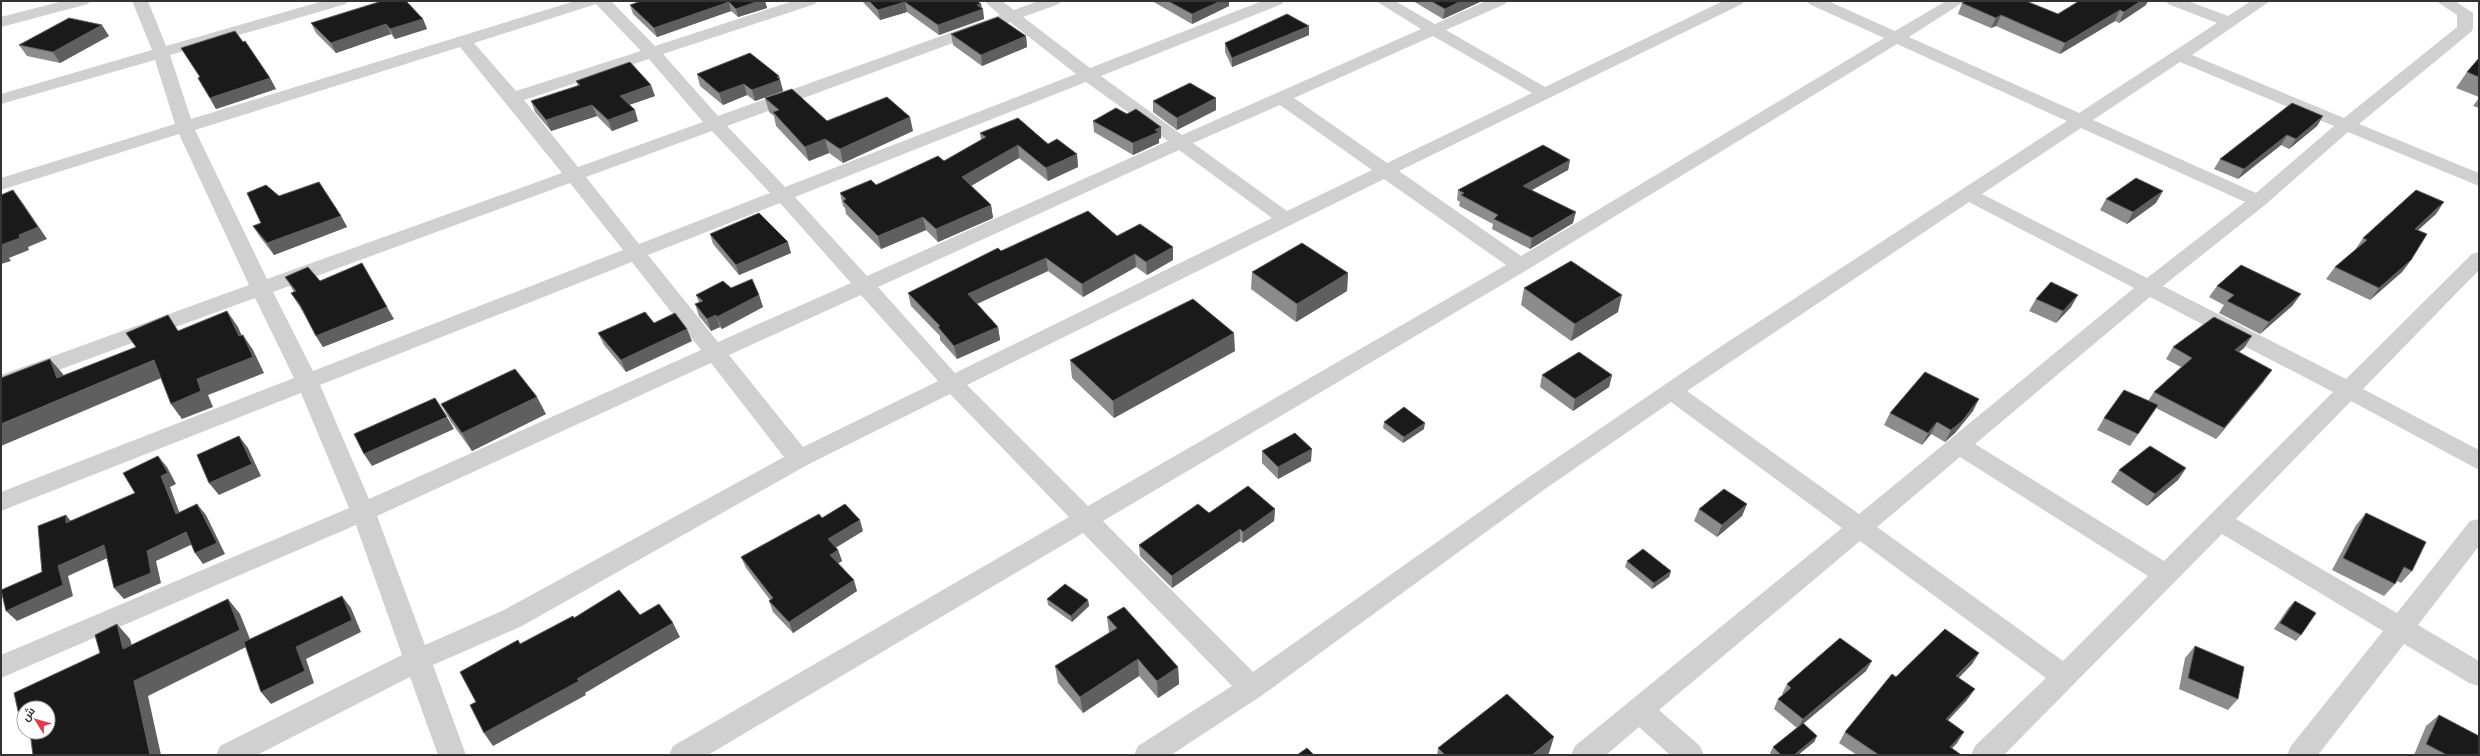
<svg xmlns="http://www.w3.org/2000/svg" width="2480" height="756" font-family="'IBM Plex Sans',Cairo,sans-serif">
	<rect width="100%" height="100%" fill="#fff"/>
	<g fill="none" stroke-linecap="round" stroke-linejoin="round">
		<!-- minor -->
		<path fill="#d0d0d0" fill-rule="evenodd" d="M63,1h27l-2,3 -87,23v-10z
			M132,1h16l18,45 157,-45h25l-2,3 -176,51 21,64 384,-118h36l44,45 138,-45h24l-2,3 -152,50 55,62 282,-101 -16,-14h18l12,9 24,-9h23l-2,3 -36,13 67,51 172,-67h22l-2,3 -181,72 81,59 239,-106 -45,-28h19l40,23 51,-23h21l-2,3 -59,26 99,57 178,-86h21l-2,3 -343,167 122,85 363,-218 -75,-34 -2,-3h21l67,30 51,-30h19l-56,36 170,76 138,-90 -49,-19 -2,-3h22l40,15 23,-15h19l-78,54 152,63 113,-91v-12l-21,-14h19l18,12v16l-2,3 -112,92 120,49v13l-131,-54 -83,73 -102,81 183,93 126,-125 7,-2v18l-116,119 116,61v20l-128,-69 -115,118 161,94 73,-92 9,-2v27l-61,79 61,36v25l-10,-3 -65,-39 -86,111h-31l4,-9 92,-115 -161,-97 -218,221h-33l4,-9 71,-68 -186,-137 -201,169 41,36 4,9h-34l-31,-28 -33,28h-35l4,-9 267,-218 -171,-126 -126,87 -284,207 -90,59h-37l4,-9 94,-60 -149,-153 -375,222h-39l4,-9 396,-229 -119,-123 -143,71 -285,161 -89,39 33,90h-28l-28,-78 -153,78h-41l4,-9 182,-91 -46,-130 -355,153v-23l348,-147 -48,-115 -300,118v-19l293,-114 -39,-80 -254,93v-16l248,-90 -70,-151 -178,56v-12l174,-54 -20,-64 -154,44v-10l151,-44zM596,4l45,47 -125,40 -42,-48zM1010,22l66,52 -291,113 -58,-61zM1433,36l99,57 -145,70 -93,-65zM1897,44l170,77 -344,224 -194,132 -276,195 -150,-151 424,-251zM460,47l102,126 -295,106 -72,-149zM649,59l54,63 -125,45 -54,-67zM2180,62l154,64 -78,67 -163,-73zM1086,82l82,59 -301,135 -72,-79zM1280,105l92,65 -85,41 -94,-68zM2081,128l164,74 -98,76 -165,-84zM712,131l58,62 -131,51 -53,-67zM1179,150l93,68 -317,155 -77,-86zM1384,179l122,86 -418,241 -121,-121zM570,183l53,67 -310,121 -40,-79zM1969,202l165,86 -275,226 -172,-123zM780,203l71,80 -133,59 -70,-87zM632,262l69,88 -332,149 -49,-114zM861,295l77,86 -135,66 -74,-92zM2150,297l183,95 -169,169 -189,-117zM711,363l73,94 -280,153 -79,35 -48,-129zM1960,457l188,119 -85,85 -186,-134z"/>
	</g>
	<!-- wall -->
	<path fill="#8c8c8c" d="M765,1l2,7 -29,9 -7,-6 -74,26 -24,-23 -3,-9z
		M862,1h115l4,3 3,15 -45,16 -32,-23 -27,8z
		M1152,1h77v5l-37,18z
		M1413,1h69l-39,18z
		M1962,3l96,11 88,-9 -27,18 -4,-2 -55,33 -64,-28 -5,2 -33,-14z
		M423,19l4,10 -32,10 -4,-5 -55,19 -20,-20 -5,-10z
		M1309,26v9l-77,32 -7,-15v-9z
		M951,34l75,2 1,11 -45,19 -29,-21z
		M109,36l-49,27 -33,-7 -8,-11z
		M181,48l89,30 6,11 -60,20 -18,-31 2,-1z
		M2479,58v39l-23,-9 11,-16z
		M697,74l82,2 4,15 -28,10 -8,-6 -24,10 -23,-19z
		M576,81l79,15 -26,9 9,16 -26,10 -15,-15 -46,15 -16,-19 -4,-11 47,-15z
		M765,98l62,23 86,10 -70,32 -14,-10 -20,8 -33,-35 -2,-10 -5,-4z
		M1216,98v12l-39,20 -24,-18v-11z
		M2479,98v10l-6,-2z
		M2323,116l-6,10 -28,23 -8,-4 -43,34 -24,-10 6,-10z
		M1093,121l68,6v11l-2,1v4l-26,12 -39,-23z
		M980,133l68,11 29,10 1,13 -30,14 -29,-23 -48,28 20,19 2,13 -55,24 -12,-12 -45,19 -35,-35 -1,-6 -2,-2 -3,-13 36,-8 68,-24 37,-21z
		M1570,160l-2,10 -36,20 41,33 -43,26 -38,-20 1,-5 -34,-18 1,-4 -3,-2 1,-10z
		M279,196l62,20 6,11 -73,28 -14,-18 -7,-11 8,-3z
		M2106,199l50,4 -29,21 -27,-14z
		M2436,214l-18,16 -7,30 -9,12 -32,28 -44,-21 9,-12 20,-17 8,-12z
		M710,234l81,19 -52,22 -26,-31z
		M1117,236l56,11v13l-26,15 -11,-8 -53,30 -35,-26 -71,33 21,23 2,13 -43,19 -17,-19v-4l-29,-30 -3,-13 93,-42z
		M1252,272l96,1 -1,18 -51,31 -45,-33z
		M285,277l35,4 74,38 -71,28 -7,-11 -13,-24 -12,-19 3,-1z
		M2217,286l84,8 -9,12 -32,28 -41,-21 5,-8 -15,-8z
		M731,288l28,7 4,12 -41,22 -2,-2 -9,4 -12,-15 -4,-12 4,-2 -3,-7z
		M1524,288l94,24 -47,29 -50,-36z
		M2036,299l35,8 -15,16 -27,-12z
		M654,323l38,18 -66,31 -22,-27 -6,-12z
		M2173,347l71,1 -5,4 25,29 -48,58 -60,-31 -26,38 -33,-16 7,-12 44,-17 6,-9 27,-25 -15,-8z
		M1235,351l-121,67 -42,-40 -2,-18z
		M1542,375h70l-3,12 -36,24 -33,-24z
		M441,404l105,10 -74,37 -21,-29z
		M1973,411l-18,22 -10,9 -14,-8 -9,11 -38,-20 6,-12z
		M1384,422l40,7 -21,14 -20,-15z
		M1262,451l49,10 -33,18 -16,-16z
		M2186,468l-8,12 -31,26 -36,-24 8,-12z
		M1747,504l-5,12 -25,21 -23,-16 5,-12z
		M1275,509l-1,12 -31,22 -3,-2 -68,47 -32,-32 -1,-11 70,-32z
		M2366,513l46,58 -11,12 -4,-2 -2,3 -11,12 -52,-26 24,-45z
		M822,518l41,13 -27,16 2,3 4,11 -4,2 19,28 -64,42 -20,-21 -4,-11 1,-1 -24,-32 -5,-11z
		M1627,561l44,10 -2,6 -17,12 -27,-22z
		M1047,599l41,1 1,6 -17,16 -24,-17z
		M2295,601l6,34 -5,6 -22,-12 15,-22z
		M1107,617l71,50 1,17 -21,14 -19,-22 -56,37 -25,-30 -3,-17 54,-33z
		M2195,646l43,53 -10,11 -49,-21 6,-31z
		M1979,653l-7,11 -13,14 8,22 -19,20 9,23 -5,5 7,7h-102l-18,-12 6,-11 51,-55z
		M1866,671l-63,53 14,12 -3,6 -16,13h-26l-2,-2 3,-6 24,-19 -23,-19 4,-10 5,-4 -1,-1 5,-10z
		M2439,715l40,40h-65l12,-29z
		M1438,748l111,5 -2,2h-110z"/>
	<!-- shaded-wall -->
	<path fill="#5f5f5f" d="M759,1h6l2,7 -29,9 -2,-8z
		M1221,1h8v5l-37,18v-10z
		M1461,1h21l-39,18 2,-10z
		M2141,1h7l-2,4 -27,18 5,-11z
		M729,2l2,9 -74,26 -3,-9z
		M905,2l2,10 -27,8 -2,-10z
		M981,4l1,5h1l1,10 -45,16 -1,-10z
		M2120,10l-5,11 -55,33 5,-11z
		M2001,15l-5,11 -5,2 5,-10z
		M423,19l4,10 -32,10 -5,-10z
		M386,24l5,10 -55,19 -5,-10z
		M102,25l7,11 -49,27 -7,-11z
		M1309,26v9l-77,32v-9z
		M1026,36l1,11 -45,19 -1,-11z
		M779,76l4,15 -28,10 -3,-11z
		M270,78l6,11 -60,20 -6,-11z
		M744,84l3,11 -24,10 -4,-12z
		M651,85l4,11 -32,11 -3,-11z
		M1216,98v12l-39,20v-12z
		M592,105l5,11 -46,15 -5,-11z
		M635,110l3,11 -26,10 -4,-11z
		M2323,116l-6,10 -28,23 7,-10z
		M910,117l3,14 -70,32 -3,-14z
		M1161,127v11l-2,1v4l-26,12v-12z
		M2287,135l-6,10 -43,34 6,-10z
		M825,139l4,14 -20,8 -4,-14z
		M1018,145l1,13 -55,32 -2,-13z
		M1077,154l1,13 -30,14 -2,-13z
		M1570,160l-2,10 -47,26 2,-10z
		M13,190l9,12 25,37 -19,8 1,3 -20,8 2,3 -10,3v-19l18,-10z
		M2163,191l-7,12 -29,21 6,-12z
		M2444,202l-8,12 -30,27 9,-12z
		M991,205l2,13 -55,24 -2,-13z
		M1576,212l-3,11 -43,26 2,-11z
		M341,216l6,11 -73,28 -7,-12z
		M923,217l3,13 -45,19 -3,-13z
		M788,242l3,11 -52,22 -3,-10z
		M1173,247v13l-26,15 -1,-13z
		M1135,254l1,13 -53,30 -1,-13z
		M1046,258l2,13 -78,36 -2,-13z
		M2411,260l-9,12 -32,28 9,-12z
		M1348,273l-1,18 -51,31 1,-18z
		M2301,294l-9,12 -32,28 9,-12z
		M759,295l4,12 -41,22 -5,-12z
		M1622,295l-4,17 -47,29 4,-17z
		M2078,295l-7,12 -15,16 7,-12z
		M387,307l7,12 -71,28 -7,-11z
		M227,311l11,16 11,25 -10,-16z
		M716,315l4,12 -9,4 -4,-12z
		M998,327l2,13 -43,19 -3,-13z
		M687,329l5,12 -66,31 -5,-12z
		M1234,333l1,18 -121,67 -1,-17z
		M243,335l10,15 11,23 -56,22 5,12 -31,12 -11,-15 26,-25z
		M2252,336l-8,12 -16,13 7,-11z
		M50,359l13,15 7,19 -13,-15z
		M154,360l12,16 -165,70v-22z
		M2272,370l-8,11 -48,58 8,-11z
		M1612,375l-3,12 -36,24 2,-12z
		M537,397l9,17 -74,37 -10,-18z
		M1979,399l-6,12 -18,22 -10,9 6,-12z
		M447,417l7,12 -82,37 -8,-12z
		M1937,422l-6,12 -9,11 6,-12z
		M1425,423l-1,6 -21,14 1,-6z
		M239,436l9,12 13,28 -42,19 -10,-12z
		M1312,449l-1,12 -33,18v-12z
		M158,456l9,11 9,17 -6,3 14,38 -8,-11 -15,-38z
		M2186,468l-8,12 -31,26 8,-12z
		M197,504l9,11 19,39 -22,10 -8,-11z
		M1747,504l-5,12 -25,21 5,-12z
		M1275,509l-1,12 -31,22v-11z
		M66,515l9,11 -9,-3z
		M860,520l3,11 -31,19 -4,-11z
		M1240,529v12l-68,47v-12z
		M186,532l9,11 -39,18 5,22 -37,16 -10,-11 33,-37z
		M104,545l10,10 -46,21 5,20 -56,25 -11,-10 52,-45z
		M838,550l4,11 -8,5 -4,-11z
		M1671,571l-2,6 -17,12 2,-6z
		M854,580l3,11 -64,42 -4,-11z
		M342,596l9,12 10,24 -55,27 8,24 -43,21 -10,-12 35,-45z
		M228,599l12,15 12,30 -104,52 13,59h-11l-16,-74z
		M1088,600l1,6 -17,16 -1,-6z
		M673,623l7,14 -95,56 1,2 -93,51 -9,-13 93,-54z
		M117,624l13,15 7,24 -14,-14z
		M1979,653l-7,11 -23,23 7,-11z
		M1138,659l1,17 -56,37 -3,-16z
		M1872,661l-6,10 -68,57 5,-9z
		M1178,667l1,17 -21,14 -1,-17z
		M1975,689l-8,11 -28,30 7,-11z
		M24,722v4l-3,-2z
		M1964,732l-7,11 -12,12 5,-8z
		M1817,736l-3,6 -16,13h-4z
		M1554,737l-5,16 -2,2h-15z"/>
	<!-- building -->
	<path fill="#1a1a1a" stroke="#5f5f5f" d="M382,1h24l17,18 -33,10 -4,-5 -55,19 -20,-20z
		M641,1h118l-23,8 -7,-7 -75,26 -24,-23z
		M869,1h108l4,3 -4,1 6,4 -45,16 -33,-23 -27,8z
		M1168,1h53l-29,13z
		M1431,1h30l-16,8z
		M1965,1h61l32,13 21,-13h62l-17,11 -4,-2 -55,33 -64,-28 -5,3 -34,-15z
		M1287,14l22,12 -77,32 -7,-15z
		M998,17l28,19 -45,19 -30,-21z
		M69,18l33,7 -49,27 -34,-7z
		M235,31l8,11 2,-1 25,37 -60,20 -12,-20 2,-1 -19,-29z
		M750,53l29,23 -2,1 3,3 -28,10 -8,-6 -25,9 -22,-19z
		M2479,58v19l-12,-5z
		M630,62l21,23 -31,11 15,14 -27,10 -16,-15 -46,15 -15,-19 49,-16 -4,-4z
		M1190,83l26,15 -39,20 -24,-17z
		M792,89l35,32 60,-24 23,20 -70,32 -15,-10 -20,8 -32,-35 6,-2 -14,-12z
		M2292,103l31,13 -27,23 -9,-4 -43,34 -24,-10z
		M1116,108l11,6 9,-5 25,18 -6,3 4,2 -26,11 -40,-22z
		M1018,118l30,26 9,-5 20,15 -31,14 -28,-23 -56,32 29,28 -55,24 -13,-12 -45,19 -35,-35 3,-2 -6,-6 31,-13 5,5 62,-29 6,5 42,-24 -6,-4z
		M1543,145l27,15 -47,26 53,26 -44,26 -38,-19 4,-4 -37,-20 3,-2 -6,-3z
		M2136,178l27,13 -30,21 -27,-13z
		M319,182l22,34 -74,27 -14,-17 8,-3 -14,-30 19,-8 13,11z
		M13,190l25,37 -19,8 1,3 -19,7v-50z
		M2416,190l28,12 -29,27 12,5 -16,26 -32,28 -44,-21 32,-27 -4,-2z
		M1088,211l29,25 23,-12 33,23 -27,15 -11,-8 -53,30 -36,-26 -78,36 30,33 -44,19 -16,-19 2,-1 -32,-33 90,-45 3,3z
		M759,213l29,29 -52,23 -26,-31z
		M1302,243l46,30 -51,31 -45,-32z
		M1571,261l51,34 -47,29 -51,-36z
		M362,263l25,44 -71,29 -16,-31 -9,-12 5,-2 -11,-14 23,-10 12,14z
		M2241,265l60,29 -32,28 -42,-21 7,-6 -17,-9z
		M752,279l7,16 -42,22 -1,-2 -9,4 -12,-15 8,-3 -7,-6 27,-14 8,7z
		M2051,282l27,13 -15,16 -27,-12z
		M1193,299l41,34 -121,68 -43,-41z
		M227,311l12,25 4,-1 10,22 -56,22 4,12 -30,13 -17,-44 -153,64v-46l49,-19 7,19 79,-31 -10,-14 42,-18 10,16z
		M645,312l9,11 21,-10 12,16 -66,31 -23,-27z
		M2214,317l38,19 -17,14 37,20 -48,58 -70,-36 38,-34 -19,-11z
		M1579,352l33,23 -37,24 -33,-24z
		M515,369l22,28 -75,36 -21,-29z
		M1925,372l54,27 -17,22 -11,9 -14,-8 -9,11 -38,-20z
		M2124,390l34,15 -20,29 -34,-16z
		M435,398l12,19 -83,37 -10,-20z
		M1404,407l21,16 -21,14 -20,-15z
		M1295,433l17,16 -34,18 -16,-16z
		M239,436l13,28 -43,19 -12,-28z
		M2150,446l36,22 -31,26 -36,-24z
		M158,456l10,17 -7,3 15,38 21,-10 20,39 -22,10 -9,-21 -39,19 4,22 -37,15 -10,-43 -46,21 5,19 -57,26 -5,-21 41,-18 -4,-46 28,-11v8l69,-30 -12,-20z
		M1248,486l27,23 -32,23 -3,-3 -68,47 -33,-31 59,-41 11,9z
		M1724,489l23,15 -25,21 -23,-16z
		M845,504l15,16 -32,19 10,11 -8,5 24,25 -65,42 -20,-21 4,-3 -32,-41 78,-43 3,4z
		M2366,513l60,29 -14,29 -8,-4 -9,17 -52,-26z
		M1643,549l28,22 -17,12 -27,-22z
		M1065,584l23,16 -17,16 -24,-17z
		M619,590l21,25 19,-11 14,19 -96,56 2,2 -95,52 -14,-28 6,-3 -16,-30 58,-32 2,4 53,-28 1,2z
		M342,596l10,24 -56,27 9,24 -44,21 -17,-50z
		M228,599l12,31 -106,51 16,74h-117l-3,-23h18v-24h-24v14l-3,2 -7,-31 86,-40 -5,-18 22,-11 6,25z
		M2295,601l21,12 -15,22 -21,-12z
		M1124,607l54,60 -21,14 -19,-22 -58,38 -25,-31 62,-38 -10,-11z
		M1945,629l34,24 -23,23 19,13 -29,30 18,13 -14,15 10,7 -1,1h-80l-34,-23 47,-58 4,3z
		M1840,638l32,23 -69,58 -25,-20 13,-11 -4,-4z
		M2195,646l49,21 -6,32 -50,-21z
		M1507,694l47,43 -22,18h-87l-7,-7z
		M2439,715l40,21v19h-32l-21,-11z
		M1803,723l14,13 -23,19h-13l-8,-8z
		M1307,748l7,7h-17z"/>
	<!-- border -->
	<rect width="2480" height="756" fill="none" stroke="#333333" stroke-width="4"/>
	<!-- north arrow -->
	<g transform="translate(36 720) rotate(307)"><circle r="19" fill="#ffffff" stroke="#adadad"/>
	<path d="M0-3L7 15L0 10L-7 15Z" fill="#e63946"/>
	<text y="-6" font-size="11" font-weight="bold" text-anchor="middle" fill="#333333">ش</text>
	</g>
</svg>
